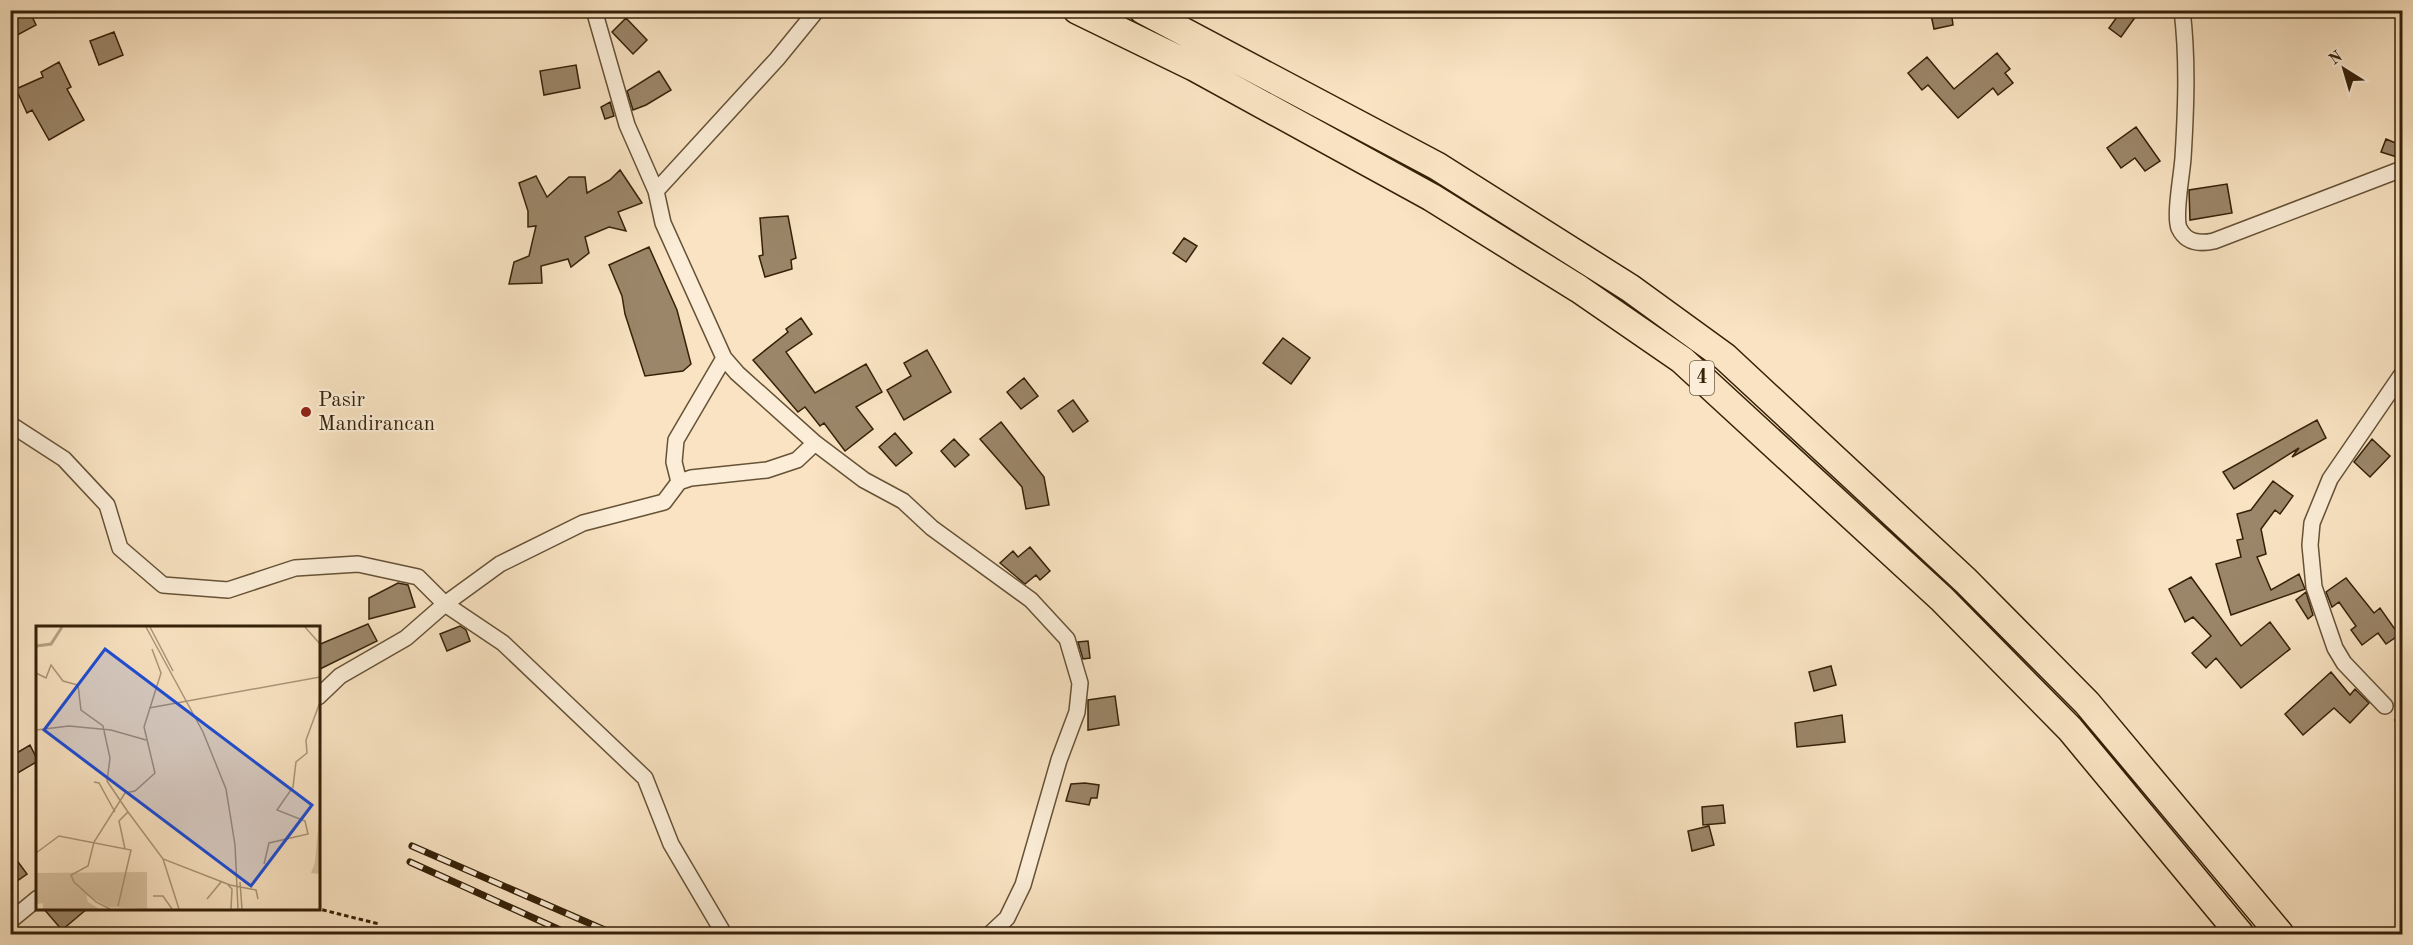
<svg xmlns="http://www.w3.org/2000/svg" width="2413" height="945" font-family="'Old Standard TT',serif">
	<rect width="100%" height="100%" fill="#f9e3c2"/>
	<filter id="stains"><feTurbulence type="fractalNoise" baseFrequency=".00333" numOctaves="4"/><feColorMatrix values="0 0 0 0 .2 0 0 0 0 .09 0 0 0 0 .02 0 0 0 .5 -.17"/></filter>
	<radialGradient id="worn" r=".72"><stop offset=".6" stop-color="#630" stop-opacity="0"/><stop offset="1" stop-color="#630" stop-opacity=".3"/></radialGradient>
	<!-- building -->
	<path fill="#9b8669" stroke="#352108" stroke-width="1.5" d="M10,10h19l7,15 -26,14z
		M1930,10h21l2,15 -19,4z
		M2122,10h7l7,6 -15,21 -12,-9z
		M626,18l21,22 -14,14 -21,-22z
		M114,32l9,23 -24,10 -9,-24z
		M1997,53l13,16 -5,4 8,10 -15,12 -5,-7 -35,30 -30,-33 -6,5 -14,-17 19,-16 27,32z
		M59,62l12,25 -4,2 17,31 -35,20 -17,-30 -5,3 -11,-24 27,-12 -2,-5z
		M576,65l4,23 -36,7 -4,-24z
		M659,71l12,19 -25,15 -13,5 -6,-19z
		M610,102l4,14 -9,3 -4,-12z
		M2136,127l24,34 -15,10 -10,-13 -14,10 -14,-20z
		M2386,139l17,7v13l-22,-7z
		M620,170l22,33 -24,9 8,19 -17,-4 -24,10 4,16 -18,14 -3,-8 -27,7 1,17 -33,1 5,-22 15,-6 7,-30 -8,1v-16l-9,-28 17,-7 11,21 22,-20h16l2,16 23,-13z
		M2227,184l5,29 -42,7 -1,-30z
		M788,216l8,42 -5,2 1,9 -27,8 -6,-21 4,-1 -3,-37z
		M1184,238l13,8 -11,16 -13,-9z
		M649,247l28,63 14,54 -8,7 -38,5 -20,-62 -3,-18 -13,-31z
		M801,318l11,16 -26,18 29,41 51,-29 16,28 -26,15 17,22 -28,22 -21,-28 -4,3 -15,-19 -7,5 -45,-52 35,-28 -2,-3z
		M1283,338l27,20 -19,26 -28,-21z
		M927,350l24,42 -47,28 -17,-30 24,-14 -7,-13z
		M1024,378l14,18 -17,13 -14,-17z
		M1073,400l15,21 -15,11 -15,-21z
		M2317,420l9,18 -34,19 7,-9 -65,41 -11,-17z
		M1001,422l43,55 5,28 -23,4 -4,-22 -42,-48z
		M895,433l17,20 -16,13 -17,-19z
		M954,439l15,16 -14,12 -14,-16z
		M2372,439l18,17 -20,21 -16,-15z
		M2273,481l20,15 -13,18 -5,-4 -14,19 5,25 -9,3 14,33 28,-16 6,15 -74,26 -15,-51 25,-7 -4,-17 6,-1 -6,-25 14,-4z
		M1030,547l20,24 -10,9 -4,-5 -11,9 -25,-21 13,-12 5,6z
		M2191,577l50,69 29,-24 20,27 -49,39 -25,-30 -10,10 -14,-15 19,-17 -18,-19 -8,5 -16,-33z
		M2346,578l28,35 6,-5 19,27 -13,9 -8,-11 -16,12 -11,-15 5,-4 -17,-24 -7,5 -6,-15z
		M398,583l10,2 7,22 -46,12v-21z
		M2306,592l7,23 -5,4 -12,-19z
		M368,624l9,17 -59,29v-25z
		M460,626l6,4 4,11 -23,10 -7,-17z
		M1088,641l2,17 -7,1 -5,-17z
		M1831,666l5,19 -22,6 -5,-19z
		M2331,672l19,23 5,-6 14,14 -19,20 -16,-15 -31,27 -18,-21z
		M1115,696l4,29 -31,5v-30z
		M1842,715l3,27 -48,5 -2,-24z
		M30,745l8,16 -22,13 -6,-10v-7z
		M1085,783l14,2 -2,13h-6l-2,7 -23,-4 5,-17z
		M1723,805l2,18 -22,2 -1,-18z
		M1709,826l5,19 -22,6 -4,-20z
		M10,851l17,23 -17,12z
		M43,908h45l-26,22z"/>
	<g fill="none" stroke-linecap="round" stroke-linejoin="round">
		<defs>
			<path id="street" d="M594,10l33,115 29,66 7,32 61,135 13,15 78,70 49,37 39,21 29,27 99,72 36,39 13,44 -3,29 -18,48 -36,125 -16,33 -17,16
				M2182,10c6,49 4,99 1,148 -1,16 -9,57 -4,70 7,15 21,16 35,13l188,-72
				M656,191l121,-132 40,-49
				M10,424l54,35 43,46 13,43 43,37 65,5 67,-22 63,-4 60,13 27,27 58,39 142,135 26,66 53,90
				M679,482l-5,-20 2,-22 48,-82
				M318,697l22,-21 66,-38 39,-34 55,-40 83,-41 81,-21 15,-20 12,-4 76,-8 30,-10 18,-17
				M2385,706l-41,-43 -9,-15 -21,-61 -4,-42 2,-22 18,-44 72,-105
				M10,921l28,-23"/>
			<path id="highway" d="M1077,10l117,57 237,130 148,92 103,71 260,239 128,130 170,205
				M1143,10l294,156 193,122 95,69 241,224 121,122 193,231"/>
		</defs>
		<!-- street casing -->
		<use href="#street" stroke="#665236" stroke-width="18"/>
		<!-- highway casing -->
		<use href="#highway" stroke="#352108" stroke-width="30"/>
		<!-- path -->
		<path stroke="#352108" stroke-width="3" stroke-dasharray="4.5 3" stroke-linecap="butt" d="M2395,719l7,10
			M315,908l64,16"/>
		<!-- street -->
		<use href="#street" stroke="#fbedd7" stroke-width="15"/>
		<!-- highway -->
		<use href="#highway" stroke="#f9e3c2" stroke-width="27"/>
		<defs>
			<path id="rail" d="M412,846l202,88
				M410,862l159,72"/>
		</defs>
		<!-- rail casing -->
		<use href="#rail" stroke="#352108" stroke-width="7"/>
		<!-- rail -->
		<use href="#rail" stroke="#fbedd7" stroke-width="4.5" stroke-dasharray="14" stroke-linecap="butt"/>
	</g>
	<!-- markers -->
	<circle fill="#8f2418" stroke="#fbedd7" stroke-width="2" cx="306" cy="412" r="6"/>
	<g text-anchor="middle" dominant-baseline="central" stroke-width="4.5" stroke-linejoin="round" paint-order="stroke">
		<!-- shield labels -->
		<rect fill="#fbedd7" stroke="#705e46" stroke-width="1.5" x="1690" y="361" width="24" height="34" rx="4.5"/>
		<g font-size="20" font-weight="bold" fill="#352108">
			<text x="1702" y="378">4</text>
		</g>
		<!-- poi labels -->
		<g font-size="21" fill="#352108" stroke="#fbedd7" text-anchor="start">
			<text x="318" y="400">Pasir<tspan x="318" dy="24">Mandirancan</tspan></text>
		</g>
	</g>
	<!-- overview -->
	<g transform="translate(36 626)">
		<rect width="284" height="284" fill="#f9e3c2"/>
		<path d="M283,192v56l-8,-1 4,-11zM111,246v37l-38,-2 -23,-12 2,7 11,7h-56v-6l-6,1 -1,5v-36z" fill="#d8c2a2"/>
		<path fill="none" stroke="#b6a183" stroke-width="3" d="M0,20l15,-2 11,-17"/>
		<path fill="none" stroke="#ab9578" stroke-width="1.5" d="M110,1l57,105 23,57 9,56 3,64M114,1l23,44M269,1l15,17M0,47l10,5 5,-13 12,16 15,4 3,25 22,16 7,32 -3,23 21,31M113,82l171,-31M0,104l33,-4 42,4 35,10M58,156l5,1 16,29M89,223l-6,-28 9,-9 35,47 67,26 26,5 2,9M0,227l23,-17 72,14 -13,56M127,233l16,50M228,238l5,-21 39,-9 -3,-13 -28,-11 16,-23 3,-25 11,-9 -1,-13 14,-38M204,256l2,27M192,259l4,4 -1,20M117,270h10l9,13M171,273l14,-17M74,283l-14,-7 -22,-20 -3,-7 17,-9 6,-24 31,-49 10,-2 20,-18 -11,-46 17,-54 -9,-24"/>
		<path fill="#1d4ed8" fill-opacity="0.15" stroke="#1d4ed8" stroke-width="3" d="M69,23l207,156 -61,81 -207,-156z"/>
		<rect width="284" height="284" fill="none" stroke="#352108" stroke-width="3"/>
	</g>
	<!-- margin -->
	<rect width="2413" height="945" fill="none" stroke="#f9e3c2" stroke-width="36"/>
	<rect x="12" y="12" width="2389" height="921" fill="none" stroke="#352108" stroke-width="3"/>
	<rect x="18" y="18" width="2377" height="909" fill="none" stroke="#352108" stroke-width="1.5"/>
	<!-- north arrow -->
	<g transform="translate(2344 69) rotate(323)" stroke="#fbedd7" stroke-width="4.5" paint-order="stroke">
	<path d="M0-4.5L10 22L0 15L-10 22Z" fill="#352108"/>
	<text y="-9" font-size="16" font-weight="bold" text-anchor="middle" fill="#352108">N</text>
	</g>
	<rect width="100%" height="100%" filter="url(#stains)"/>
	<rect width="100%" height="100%" fill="url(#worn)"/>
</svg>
